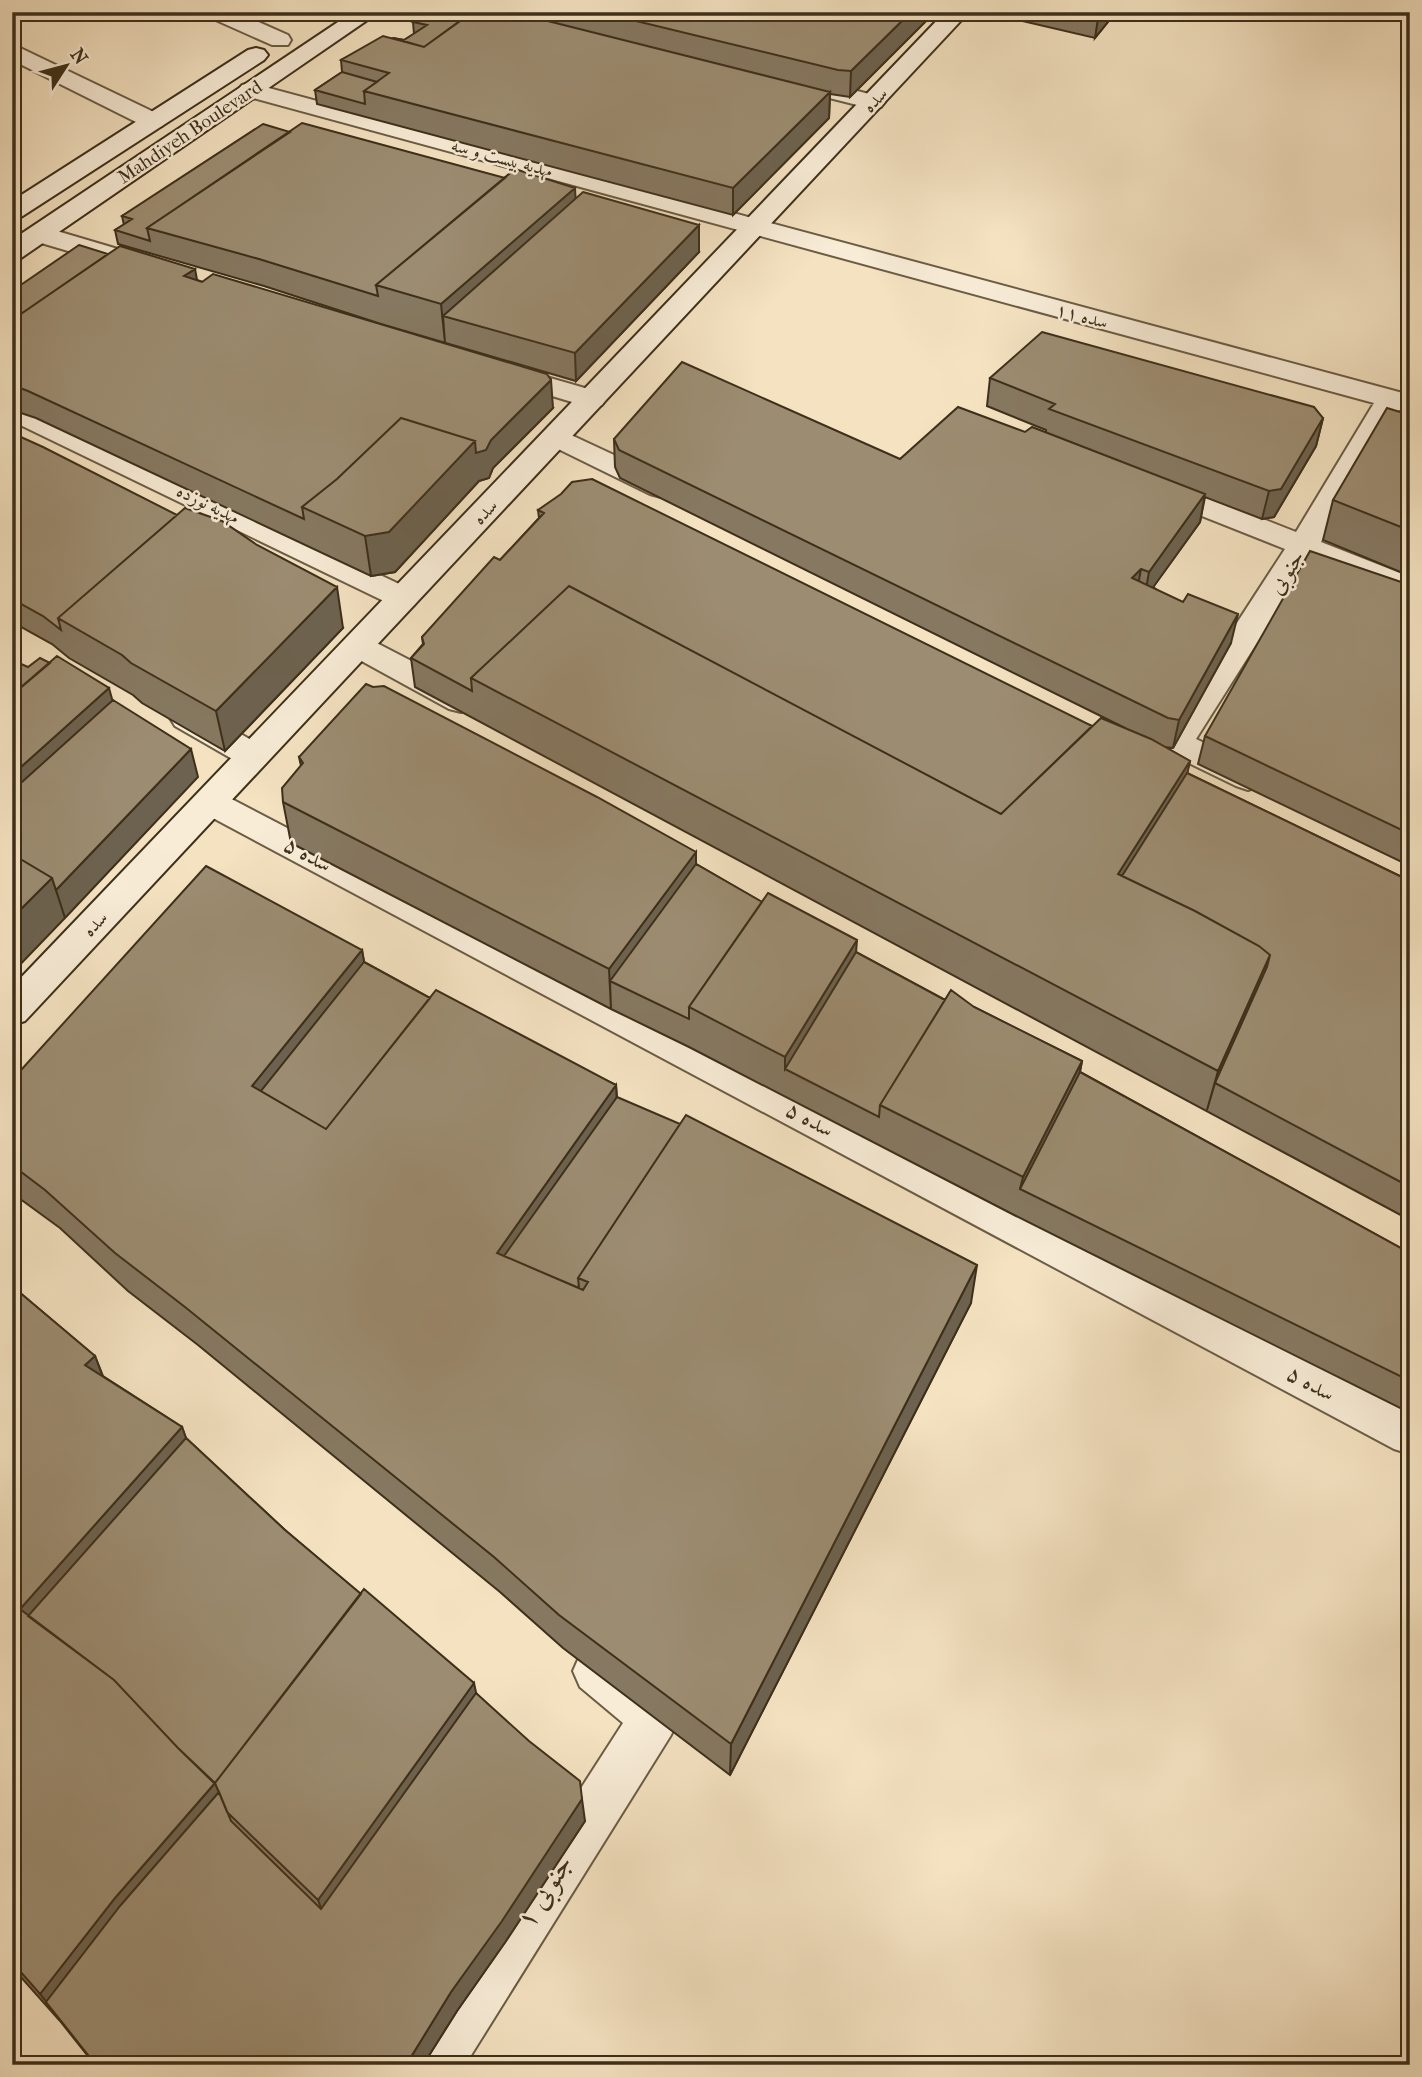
<svg xmlns="http://www.w3.org/2000/svg" width="1422" height="2077" font-family="'IM FELL French Canon',Amiri,serif">
	<rect width="100%" height="100%" fill="#f4e2c1"/>
	<filter id="stains"><feTurbulence type="fractalNoise" baseFrequency=".00286" numOctaves="4"/><feColorMatrix values="0 0 0 0 .2 0 0 0 0 .09 0 0 0 0 .02 0 0 0 .5 -.17"/></filter>
	<radialGradient id="worn" r=".72"><stop offset=".6" stop-color="#630" stop-opacity="0"/><stop offset="1" stop-color="#630" stop-opacity=".3"/></radialGradient>
	<g fill="none" stroke-linecap="round" stroke-linejoin="round">
		<defs>
			<path id="street" d="M206,12h30l52,23 3,5 -3,5h-16l-63,-28z
				M12,44l150,72 3,5 -3,5 -9,2 -9,-2 -132,-66z
				M798,76l83,21 4,5 -4,5 -8,2 -83,-21 -4,-5 4,-5z
				M250,83l1160,312v18l-11,-3 -78,132 89,35v21l-100,-39 -114,180 64,31 5,8 -5,8 -12,4 -12,-4 -119,-58 -5,-8 5,-8 12,-3 41,17 115,-177 -141,-56 -4,-6 4,-6 11,-3 11,3 130,51 78,-129 -1132,-308 -4,-5 4,-5z
				M40,226l98,29 4,6 -4,6 -9,2 -98,-29 -4,-6 4,-6z
				M502,364l100,29 4,6 -4,6 -10,3 -100,-30 -4,-6 4,-6z
				M12,401l402,190 5,7 -5,7 -11,3 -11,-3 -380,-184z
				M556,428l116,54 4,6 -4,6 -11,3 -11,-3 -104,-51 -5,-6 5,-6z
				M358,636l11,3 104,54 5,8 -5,8 -12,3 -12,-3 -102,-56 -5,-7 5,-7z
				M187,707l12,3 66,38 5,8 -5,8 -12,3 -12,-3 -66,-38 -5,-8 5,-8z
				M210,790l12,4 1188,619v41l-16,-5 -1196,-639 -5,-8 5,-8z
				M597,1648l17,7 57,46 8,17 -8,17 -206,330h-58l8,-19 208,-323 -43,-36 -7,-16 7,-16z"/>
			<path id="secondary" d="M353,12h26l-358,246 -9,2v-20z
				M945,12h24l-944,1009 -13,4v-38z
				M256,48l8,2 4,5 -4,5 -243,157 -9,3v-19l236,-151z"/>
		</defs>
		<!-- street casing -->
		<use href="#street" stroke="#6b5c44" stroke-width="4"/>
		<!-- secondary casing -->
		<use href="#secondary" stroke="#3d2f1a" stroke-width="4"/>
		<!-- street -->
		<use href="#street" fill="#f8ecd7" fill-rule="evenodd"/>
		<!-- secondary -->
		<use href="#secondary" fill="#f8ecd7" fill-rule="evenodd"/>
	</g>
	<!-- wall -->
	<path fill="#867861" stroke="#3d2f1a" stroke-width="2" d="M472,12h463l-85,85 -20,-3 -1,24 -96,97 -416,-111 -2,-14 27,-18 -1,-12 52,-22 11,2 10,-6 -1,-12 57,-8z
		M1019,12h97l-21,26 -77,-18z
		M1172,12h24l-4,5z
		M290,132l286,66 123,54 -123,129 -195,-57 -117,-38 -146,-42 -3,-14 9,-5 -2,-9z
		M108,254l89,26 356,128 -60,60 -4,10 -10,3 -84,91 -24,4 -335,-158 -24,-8v-119z
		M990,378l333,40 -7,28 -42,71 -12,2 -57,-22 -5,25 -47,65 78,56 -58,105 -8,-1 25,14 -3,12 223,108v339l-995,-533 -4,-29 12,-14 -1,-7 78,-77 39,-42 -1,-8 554,216 33,2 -505,-250 -5,-11 -1,-28 286,20 125,-27h21v-2l-59,-24z
		M1410,415v161l-87,-36 10,-40z
		M12,433l331,195 -118,123 -83,-48 -9,-8 -64,-37 -17,-14 -40,-22z
		M1410,585v281l-212,-102 7,-28z
		M299,757l397,107 66,38 183,98 29,7 108,54 -2,11 330,181v160l-394,-197 -327,-169 -78,-38 -320,-166 -8,-41 18,-36z
		M362,950l2,12 66,36 186,87 1,12 354,206 -241,472 -167,-127 -63,-56 -302,-247 -70,-54 -68,-63 -48,-35v-113z
		M12,1286l83,70 8,20 79,51 4,11 99,92 191,163 109,128 -79,120 -49,70 -34,54h-328l-35,-44 -48,-54z"/>
	<!-- shaded-wall -->
	<path fill="#6d624f" stroke="#3d2f1a" stroke-width="2" d="M911,12h24l-85,85 1,-26z
		M1099,12h17l-21,26z
		M830,92l-1,26 -96,97v-27z
		M575,188l2,38 -134,90 2,27 -4,-39z
		M699,225v27l-123,129 -1,-28z
		M195,269l5,27 -16,-20z
		M551,380l2,28 -60,60 -4,10 -10,3 -84,91 -24,4 -6,-40 110,-95 16,-1z
		M1323,418l-7,28 -42,71 -12,2 7,-28z
		M1205,494l-5,28 -56,78 5,-28z
		M1410,525v19l-7,-3 3,-12z
		M1141,569l-5,28 -4,-19z
		M337,587l6,41 -118,123 -9,-40z
		M1238,614l-7,29 -58,105 6,-28z
		M12,643l9,27 -9,7z
		M109,688l11,40 -108,100v-53z
		M191,749l7,28 -133,141 -9,-28z
		M1190,761l-9,41 -56,89 -7,-17z
		M696,852v41l-86,88 1,28 -2,-40z
		M52,878l13,40 -53,55v-55z
		M857,940l-3,40 -69,89v-12z
		M362,950l7,40 -94,119 -23,-23z
		M1270,955l-11,40 -44,88 -8,27 11,-39z
		M1082,1061l-8,39 -54,89 3,-12z
		M616,1085l2,39 -103,147 -18,-18z
		M977,1265l-6,38 -241,472 1,-31z
		M95,1356l14,37 -24,-28z
		M182,1427l13,36 -150,172 -25,-26z
		M474,1683l7,33 -152,213 -11,-29z
		M215,1783l4,9 -158,228 -21,-26 75,-96z
		M582,1799l3,22 -79,120 -49,70 -34,54h-17l45,-73z"/>
	<!-- building -->
	<path fill="#9c8c71" stroke="#3d2f1a" stroke-width="2" d="M428,12h33l9,2 -46,33 -31,-9 11,2 23,-15 -14,-3z
		M472,12h40l318,80 -97,96 -369,-97 25,-18 -48,-13 42,-24 41,11z
		M599,12h312l-60,59 -13,-1z
		M342,72l35,10 -13,9 1,13 -50,-14z
		M302,123l203,55 -129,107 2,11 -119,-37 -112,-31z
		M263,124l27,8 -143,96 3,13 -35,-11 17,-11 -10,-3z
		M515,169l60,19 -134,116 -65,-19z
		M583,192l116,33 -124,128 -132,-37z
		M79,245l29,9 -96,66v-29z
		M120,246l75,23 -11,7 18,6 11,-8 334,100 4,6 -60,60 -5,10 -10,3 -1,-12 -74,-23 -64,61 -35,28 2,12 -276,-128 -16,-6v-65z
		M1042,332l272,75 9,11 -42,71 -12,2 -220,-82 6,-5 -65,-26z
		M682,362l218,97 58,-52 67,25 7,-5 173,67 -56,78 -8,-3 -9,9 51,24 5,-8 50,20 -59,106 -11,-2 -549,-268 -5,-11z
		M1387,408l23,7v110l-4,4 -73,-29z
		M401,418l74,23 -86,91 -24,4 -63,-29 35,-28z
		M12,433l31,14 134,68 -119,103 3,12 -18,-14 -31,-17z
		M592,479l500,247 -91,88 -432,-228 -98,92 1,13 -61,-33 13,-14 -2,-7 72,-80 6,3 44,-47 -6,-3 23,-16 11,-12z
		M185,508l37,13 35,24 80,42 -121,124 -85,-48 -9,-8 -64,-37z
		M1410,533v11l-7,-3z
		M1310,551l100,34v249l-205,-98z
		M569,586l432,228 100,-96 50,21 39,22 -72,113 77,37 64,35 11,9 -52,116 -747,-393z
		M57,656l52,32 -97,87v-80z
		M40,658l10,5 -38,32v-35l16,7z
		M366,684l7,3 11,-1 213,111 99,55 -87,117 -326,-167 -1,-14 21,-25 -4,-6z
		M113,700l78,49 -135,141 -4,-12 -40,-24v-63z
		M1187,773l223,108v306l-195,-104 52,-116 3,-12 -11,-9 -64,-35 -73,-35z
		M12,854l40,24 -40,40z
		M696,864l66,38 -73,105v12l-79,-38z
		M206,866l156,84 -110,136 74,43 110,-139 180,95 -119,168 86,37 5,-8 -10,-4 108,-163 291,150 -246,479 -172,-129 -65,-58 -309,-250 -70,-54 -70,-63 -33,-25v-85z
		M768,893l89,47 -72,117 -96,-50z
		M856,952l89,48 -65,105 -1,12 -94,-48z
		M364,962l66,36 -104,131 -65,-38z
		M951,990l23,17 108,54 -59,116 -143,-72z
		M1080,1072l330,181v128l-390,-192z
		M617,1097l63,27 -102,154 1,10 -75,-32z
		M12,1286l83,70 -10,9 97,62 -162,182 94,71 64,68 37,35 -100,115 -75,96 -28,-32z
		M186,1438l99,92 76,64 -146,189v1l-37,-36 -64,-68 -86,-64z
		M364,1589l110,94 -156,217 -91,-88 -12,-29z
		M476,1693l53,48 51,40 2,18 -80,122 -51,71 -45,73h-310l-50,-63 74,-96 99,-114 12,29 90,88z"/>
	<g text-anchor="middle" dominant-baseline="central" stroke-width="5" stroke-linejoin="round" paint-order="stroke">
		<!-- far-street labels -->
		<g font-size="19" fill="#3d2f1a" stroke="#f8ecd7">
			<text transform="translate(875 100) rotate(-47)">سده</text>
			<text transform="translate(190 132) rotate(-34)">Mahdiyeh Boulevard</text>
			<text transform="translate(502 158) rotate(15)">مهدیه بیست و سه</text>
			<text transform="translate(1082 316) rotate(15)">سده ۱۱</text>
			<text transform="translate(208 504) rotate(26)">مهدیه نوزده</text>
			<text transform="translate(485 512) rotate(-47)">سده</text>
			<text transform="translate(95 924) rotate(-47)">سده</text>
		</g>
		<!-- street labels -->
		<g font-size="23" fill="#3d2f1a" stroke="#f8ecd7">
			<text transform="translate(1286 572) rotate(-57)">جنوبی</text>
			<text transform="translate(308 854) rotate(28)">سده ۵</text>
			<text transform="translate(810 1119) rotate(28)">سده ۵</text>
			<text transform="translate(1311 1383) rotate(28)">سده ۵</text>
		</g>
		<!-- near-street labels -->
		<g font-size="28" fill="#3d2f1a" stroke="#f8ecd7">
			<text transform="translate(544 1891) rotate(-58)">۱ جنوبی</text>
		</g>
	</g>
	<!-- margin -->
	<rect width="1422" height="2077" fill="none" stroke="#f4e2c1" stroke-width="42"/>
	<rect x="14" y="14" width="1394" height="2049" fill="none" stroke="#3d2f1a" stroke-width="3.5"/>
	<rect x="21" y="21" width="1380" height="2035" fill="none" stroke="#3d2f1a" stroke-width="2"/>
	<!-- north arrow -->
	<g transform="translate(66 66) rotate(54)" stroke="#f8ecd7" stroke-width="5" paint-order="stroke">
	<path d="M0-5L12 26L0 18L-12 26Z" fill="#3d2f1a"/>
	<text y="-10" font-size="19" font-weight="bold" text-anchor="middle" fill="#3d2f1a">N</text>
	</g>
	<rect width="100%" height="100%" filter="url(#stains)"/>
	<rect width="100%" height="100%" fill="url(#worn)"/>
</svg>
